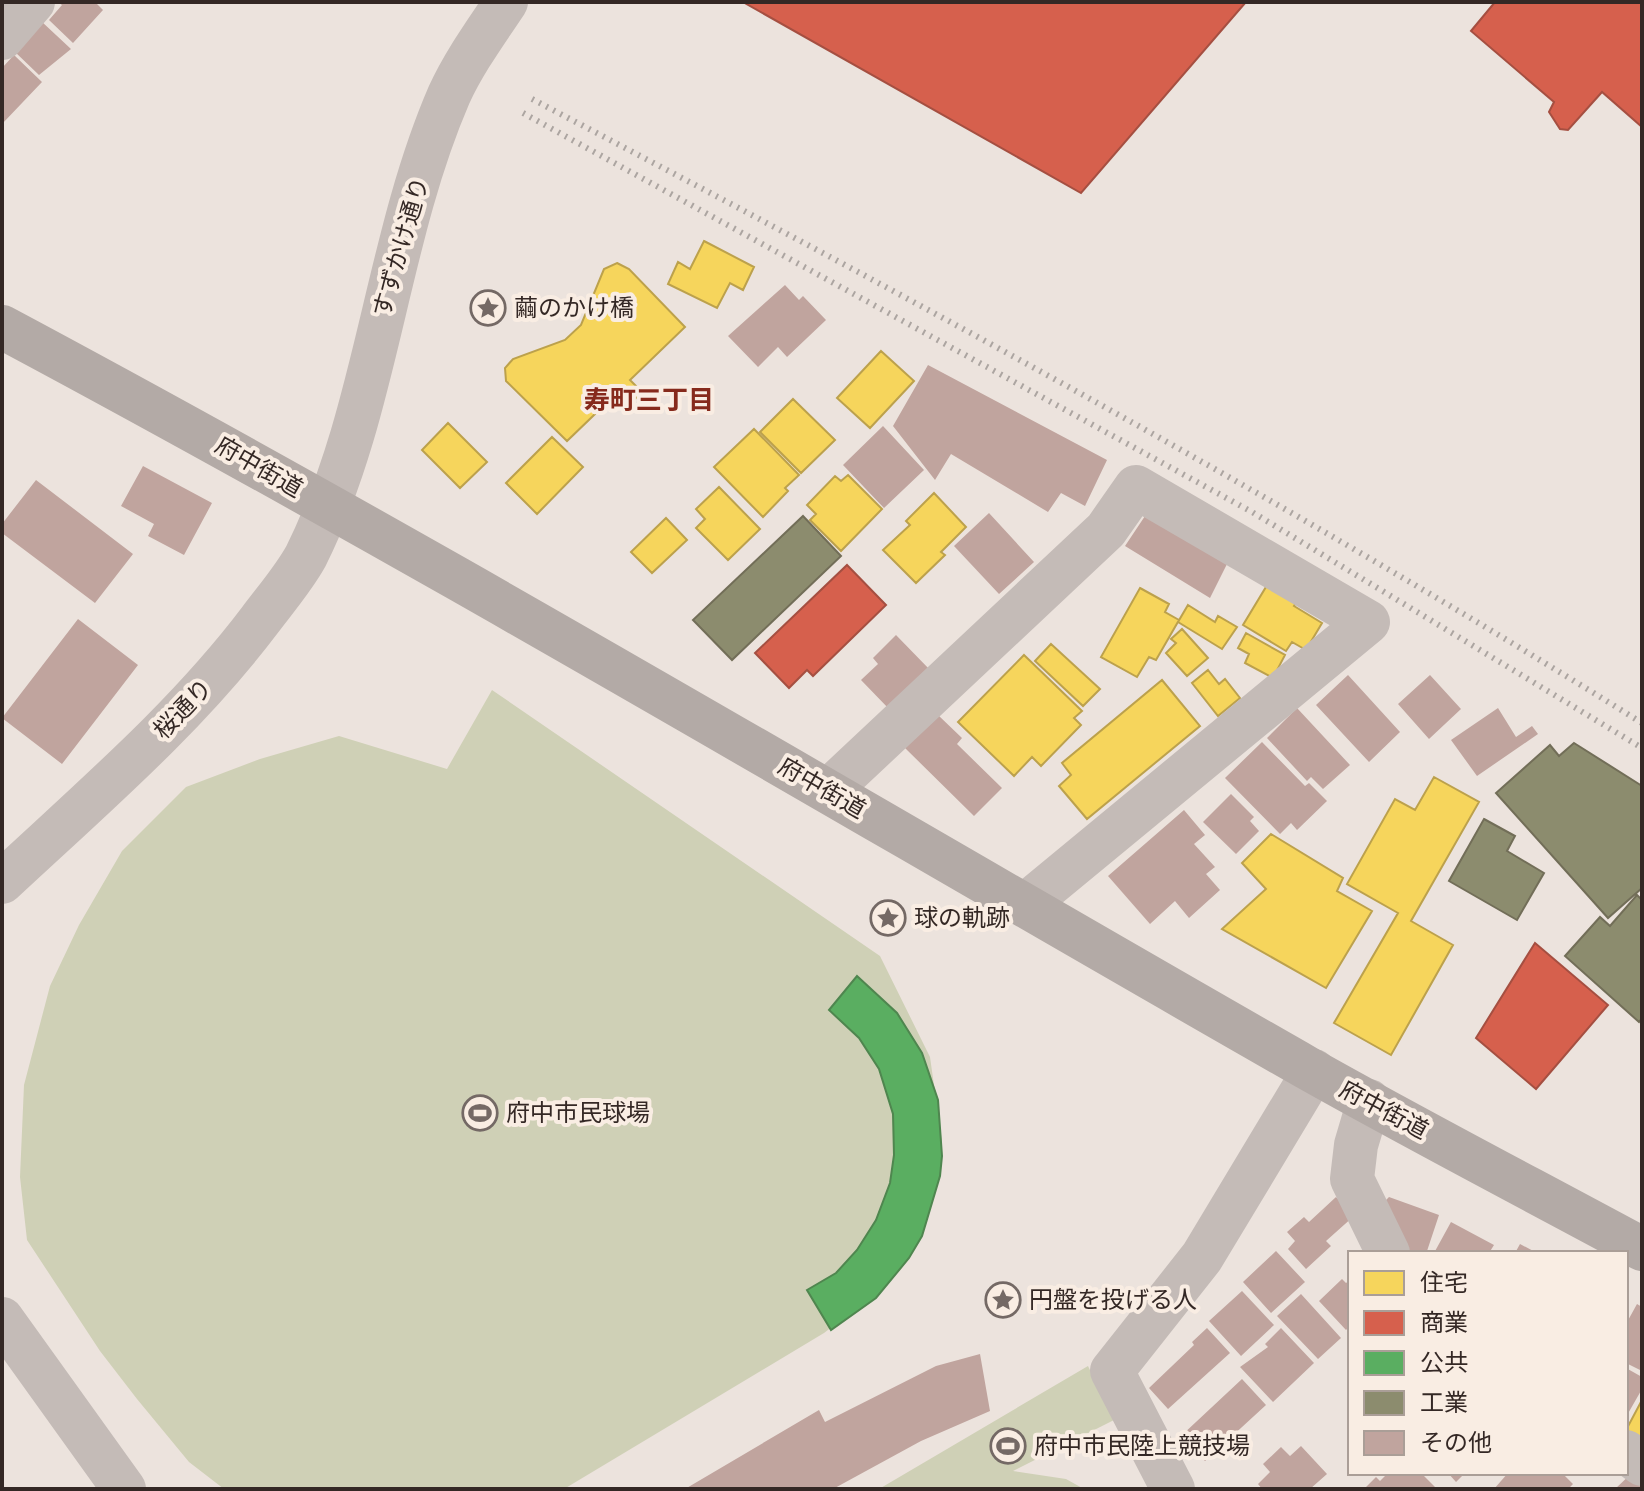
<svg xmlns="http://www.w3.org/2000/svg" width="1644" height="1491" font-family="Karla,'Noto Sans JP',sans-serif">
	<rect width="100%" height="100%" fill="#ece3dd"/>
	<!-- green -->
	<path fill="#cfd0b6" d="M492,690l388,266 50,101 12,84 -26,90 -37,60 -55,42 -260,156h-340l-35,-27 -52,-63 -37,-48 -73,-111 -7,-63 4,-92 26,-99 29,-61 43,-74 64,-64 74,-28 79,-23 108,33z
		M1088,1366l26,54 -101,51 53,8 18,10h-205z"/>
	<!-- homes -->
	<path fill="#f6d55c" stroke="#bca14c" stroke-width="2" d="M704,241l50,26 -11,23 -13,-7 -13,25 -49,-24 10,-22 12,7z
		M617,263l12,6 56,58 -55,53 12,12 -10,10 -12,-12 -53,51 -61,-60 -1,-13 8,-9 52,-19 16,-15 23,-56z
		M881,351l33,30 -44,47 -33,-30z
		M793,399l42,41 -34,33 -41,-41z
		M448,423l39,39 -27,26 -38,-38z
		M754,429l45,46 -14,13 3,3 -25,26 -49,-50z
		M552,437l31,30 -46,47 -31,-31z
		M848,475l34,34 -41,42 -31,-31 6,-6 -9,-9 28,-29 6,5z
		M719,487l41,42 -32,31 -32,-32 9,-9 -9,-10z
		M934,493l32,34 -25,25 4,3 -29,28 -33,-33 27,-25 -4,-4z
		M666,518l21,22 -35,33 -21,-21z
		M1269,582l29,18 -4,6 28,17 -16,27 -14,-8 -6,9 -43,-26z
		M1140,588l29,16 -4,8 14,8 -23,40 -7,-3 -12,20 -36,-20z
		M1188,605l27,17 3,-6 19,11 -15,22 -44,-27z
		M1182,629l26,29 -21,18 -21,-23 10,-10 -5,-4z
		M1246,633l39,22 -12,23 -28,-15 4,-9 -11,-6z
		M1051,644l49,45 -17,17 -48,-45z
		M1024,655l58,56 -8,7 7,7 -40,41 -9,-9 -18,19 -56,-54z
		M1208,670l11,14 6,-5 15,19 -22,18 -26,-33z
		M1162,680l38,46 -113,93 -28,-33 12,-11 -9,-12z
		M1434,777l45,25 -68,119 42,24 -62,110 -57,-32 64,-110 -51,-29 48,-85 20,11z
		M1271,834l72,44 -6,13 35,20 -46,77 -104,-59 44,-40 -24,-26z
		M1642,1400v39l-16,-9z"/>
	<!-- shops -->
	<path fill="#d6604d" stroke="#a54f41" stroke-width="2" d="M743,2h503l-165,191z
		M1495,2h147v125l-40,-35 -34,38 -8,-1 -11,-17 5,-10 -83,-71z
		M847,565l39,40 -73,71 -6,-6 -18,18 -34,-35z
		M1535,943l73,62 -72,84 -60,-51z"/>
	<!-- public -->
	<path fill="#5aae61" stroke="#4f864f" stroke-width="2" d="M857,976l40,37 25,40 16,47 4,56 -2,20 -18,60 -13,22 -33,40 -45,32 -24,-40 29,-17 21,-23 19,-30 14,-37 4,-28 -1,-41 -14,-45 -20,-31 -30,-28z"/>
	<!-- industry -->
	<path fill="#8c8c6e" stroke="#726e58" stroke-width="2" d="M803,516l38,40 -109,104 -39,-40z
		M1574,743l68,43v102l-34,30 -112,-125 54,-48 9,11z
		M1484,819l31,17 -8,15 37,22 -27,47 -68,-39z
		M1637,895l5,5v118l-3,4 -74,-66 35,-39 10,9z"/>
	<!-- building -->
	<path fill="#c0a49e" d="M58,2h37l8,8 -30,33 -24,-23 13,-15z
		M41,21l30,28 -32,26 -25,-24z
		M14,55l28,27 -40,42v-56z
		M785,285l14,15 4,-4 23,24 -39,37 -9,-10 -20,20 -30,-31z
		M928,365l179,95 -22,46 -24,-13 -13,19 -97,-58 -16,26 -42,-54z
		M883,426l41,44 -40,38 -41,-43z
		M143,466l69,37 -28,52 -36,-19 6,-12 -33,-18z
		M36,480l97,74 -38,49 -93,-70v-9z
		M989,513l45,49 -35,32 -45,-48z
		M1147,513l81,49 -18,36 -85,-52z
		M78,619l60,46 -76,99 -60,-46z
		M896,635l35,36 -41,39 -29,-30 17,-16 -5,-6z
		M1348,675l52,57 -31,30 -53,-57z
		M1430,675l31,34 -32,30 -31,-35z
		M1297,708l53,57 -27,24 -12,-12 -4,4 -40,-43z
		M1498,708l18,29 16,-11 6,8 -61,42 -26,-36z
		M938,715l24,23 -5,6 45,44 -28,28 -69,-68z
		M1262,742l43,44 4,-3 18,18 -30,29 -6,-7 -11,11 -55,-56z
		M1231,794l23,23 -4,4 9,10 -23,23 -33,-32z
		M1184,810l21,25 -11,9 21,23 -9,7 14,16 -31,28 -14,-17 -25,23 -42,-48z
		M1336,1197l18,19 -28,25 5,5 -25,23 -18,-20 7,-8 -8,-9 17,-15 5,5z
		M1389,1197l50,18 -12,36 -21,2 -23,-50z
		M1451,1222l43,23 -5,8h-55z
		M1520,1244l17,9h-22z
		M1276,1251l29,31 -34,31 -28,-31z
		M1342,1279l4,4 4,-3v46l-4,4 -27,-29z
		M1242,1291l32,34 -33,31 -32,-35z
		M1301,1294l40,44 -23,21 -41,-43z
		M1637,1304l5,3v64l-16,-8v-39z
		M1207,1328l23,25 -62,56 -19,-21 45,-43 -2,-3z
		M1281,1328l33,35 -41,39 -33,-35 28,-20 -3,-3z
		M980,1354l10,57 -69,30 -88,48h-148l134,-79 6,12 111,-56z
		M1626,1368l16,9v12l-16,28z
		M1242,1379l24,26 -61,56 -24,-25z
		M1301,1446l26,28 -17,15h-48l-4,-5 12,-12 -7,-8 18,-17 9,9z
		M1633,1472l9,10 -3,7h-24z
		M1388,1473h33l16,16h-73l12,-12 4,4z
		M1448,1473h17l-9,9z
		M1508,1473h54l11,11 -5,5h-74z"/>
	<g fill="none" stroke-linecap="round" stroke-linejoin="round">
		<!-- minor -->
		<path stroke="#c4bbb7" stroke-width="44" d="M2,38l31,-36
			M828,791l278,-261 30,-43 232,135 -343,283
			M2,882c90,-84 184,-164 258,-262 15,-20 34,-42 46,-64 72,-145 79,-313 143,-461 15,-33 37,-63 57,-93
			M1369,1101l-13,44 -4,34 36,74
			M2,1319l122,170
			M1626,1452l16,12
			M1173,1489l-61,-118 90,-114 112,-186"/>
		<!-- major -->
		<path stroke="#b3aaa6" stroke-width="44" d="M2,327c442,236 872,494 1307,742 110,62 222,120 333,180"/>
		<!-- rail -->
		<path stroke="#aca5a1" stroke-width="6" stroke-dasharray="2 6" stroke-linecap="butt" d="M532,99c376,197 750,399 1110,624
			M523,113l729,399 390,236"/>
	</g>
	<!-- icons -->
	<defs>
		<symbol id="sight-ring" viewBox="-11 -11 22 22"><circle r="9.5" fill="#f9ede3" stroke="#746965" stroke-width="1.5"/><path d="M0-6L1.8-2.2L6-1.7L2.9 1.2L3.7 5.4L0 3.3L-3.7 5.4L-2.9 1.2L-6-1.7L-1.8-2.2Z" fill="#746965"/></symbol>
		<symbol id="stadium-ring" viewBox="-11 -11 22 22"><circle r="9.5" fill="#f9ede3" stroke="#746965" stroke-width="1.5"/><path d="M0-5a6.5 5 0 1 0 0 10a6.5 5 0 1 0 0-10ZM-3.5-1.8h7v3.6h-7Z" fill="#746965"/></symbol>
	</defs>
	<g fill-rule="evenodd">
		<use href="#sight-ring" x="468" y="288" width="40" height="40"/>
		<use href="#sight-ring" x="868" y="898" width="40" height="40"/>
		<use href="#stadium-ring" x="460" y="1093" width="40" height="40"/>
		<use href="#sight-ring" x="983" y="1280" width="40" height="40"/>
		<use href="#stadium-ring" x="988" y="1426" width="40" height="40"/>
	</g>
	<g text-anchor="middle" dominant-baseline="central" stroke-width="8" stroke-linejoin="round" paint-order="stroke">
		<!-- street labels -->
		<g font-size="24" fill="#342825" stroke="#f9ede3">
			<text transform="translate(401 247) rotate(-74)">すずかけ通り</text>
			<text transform="translate(259 467) rotate(30)">府中街道</text>
			<text transform="translate(183 709) rotate(-46)">桜通り</text>
			<text transform="translate(822 788) rotate(30)">府中街道</text>
			<text transform="translate(1384 1110) rotate(28)">府中街道</text>
		</g>
		<!-- poi labels -->
		<g font-size="24" fill="#342825" stroke="#f9ede3" text-anchor="start">
			<text x="514" y="308">繭のかけ橋</text>
			<text x="914" y="918">球の軌跡</text>
			<text x="506" y="1113">府中市民球場</text>
			<text x="1029" y="1300">円盤を投げる人</text>
			<text x="1034" y="1446">府中市民陸上競技場</text>
		</g>
		<!-- neighbourhood labels -->
		<g font-size="26" font-weight="bold" fill="#862a1c" stroke="#f9ede3">
			<text x="649" y="400">寿町三丁目</text>
		</g>
	</g>
	<!-- border -->
	<rect width="1644" height="1491" fill="none" stroke="#342825" stroke-width="8"/>
	<!-- legend -->
	<rect x="1348" y="1251" width="280" height="224" fill="#f9ede3" stroke="#aa9e97" stroke-width="2"/>
	<rect x="1364" y="1271" width="40" height="24" fill="#f6d55c" stroke="#aa9e97" stroke-width="2"/>
	<text x="1420" y="1291" font-size="24" fill="#342825">住宅</text>
	<rect x="1364" y="1311" width="40" height="24" fill="#d6604d" stroke="#aa9e97" stroke-width="2"/>
	<text x="1420" y="1331" font-size="24" fill="#342825">商業</text>
	<rect x="1364" y="1351" width="40" height="24" fill="#5aae61" stroke="#aa9e97" stroke-width="2"/>
	<text x="1420" y="1371" font-size="24" fill="#342825">公共</text>
	<rect x="1364" y="1391" width="40" height="24" fill="#8c8c6e" stroke="#aa9e97" stroke-width="2"/>
	<text x="1420" y="1411" font-size="24" fill="#342825">工業</text>
	<rect x="1364" y="1431" width="40" height="24" fill="#c0a49e" stroke="#aa9e97" stroke-width="2"/>
	<text x="1420" y="1451" font-size="24" fill="#342825">その他</text>
</svg>
